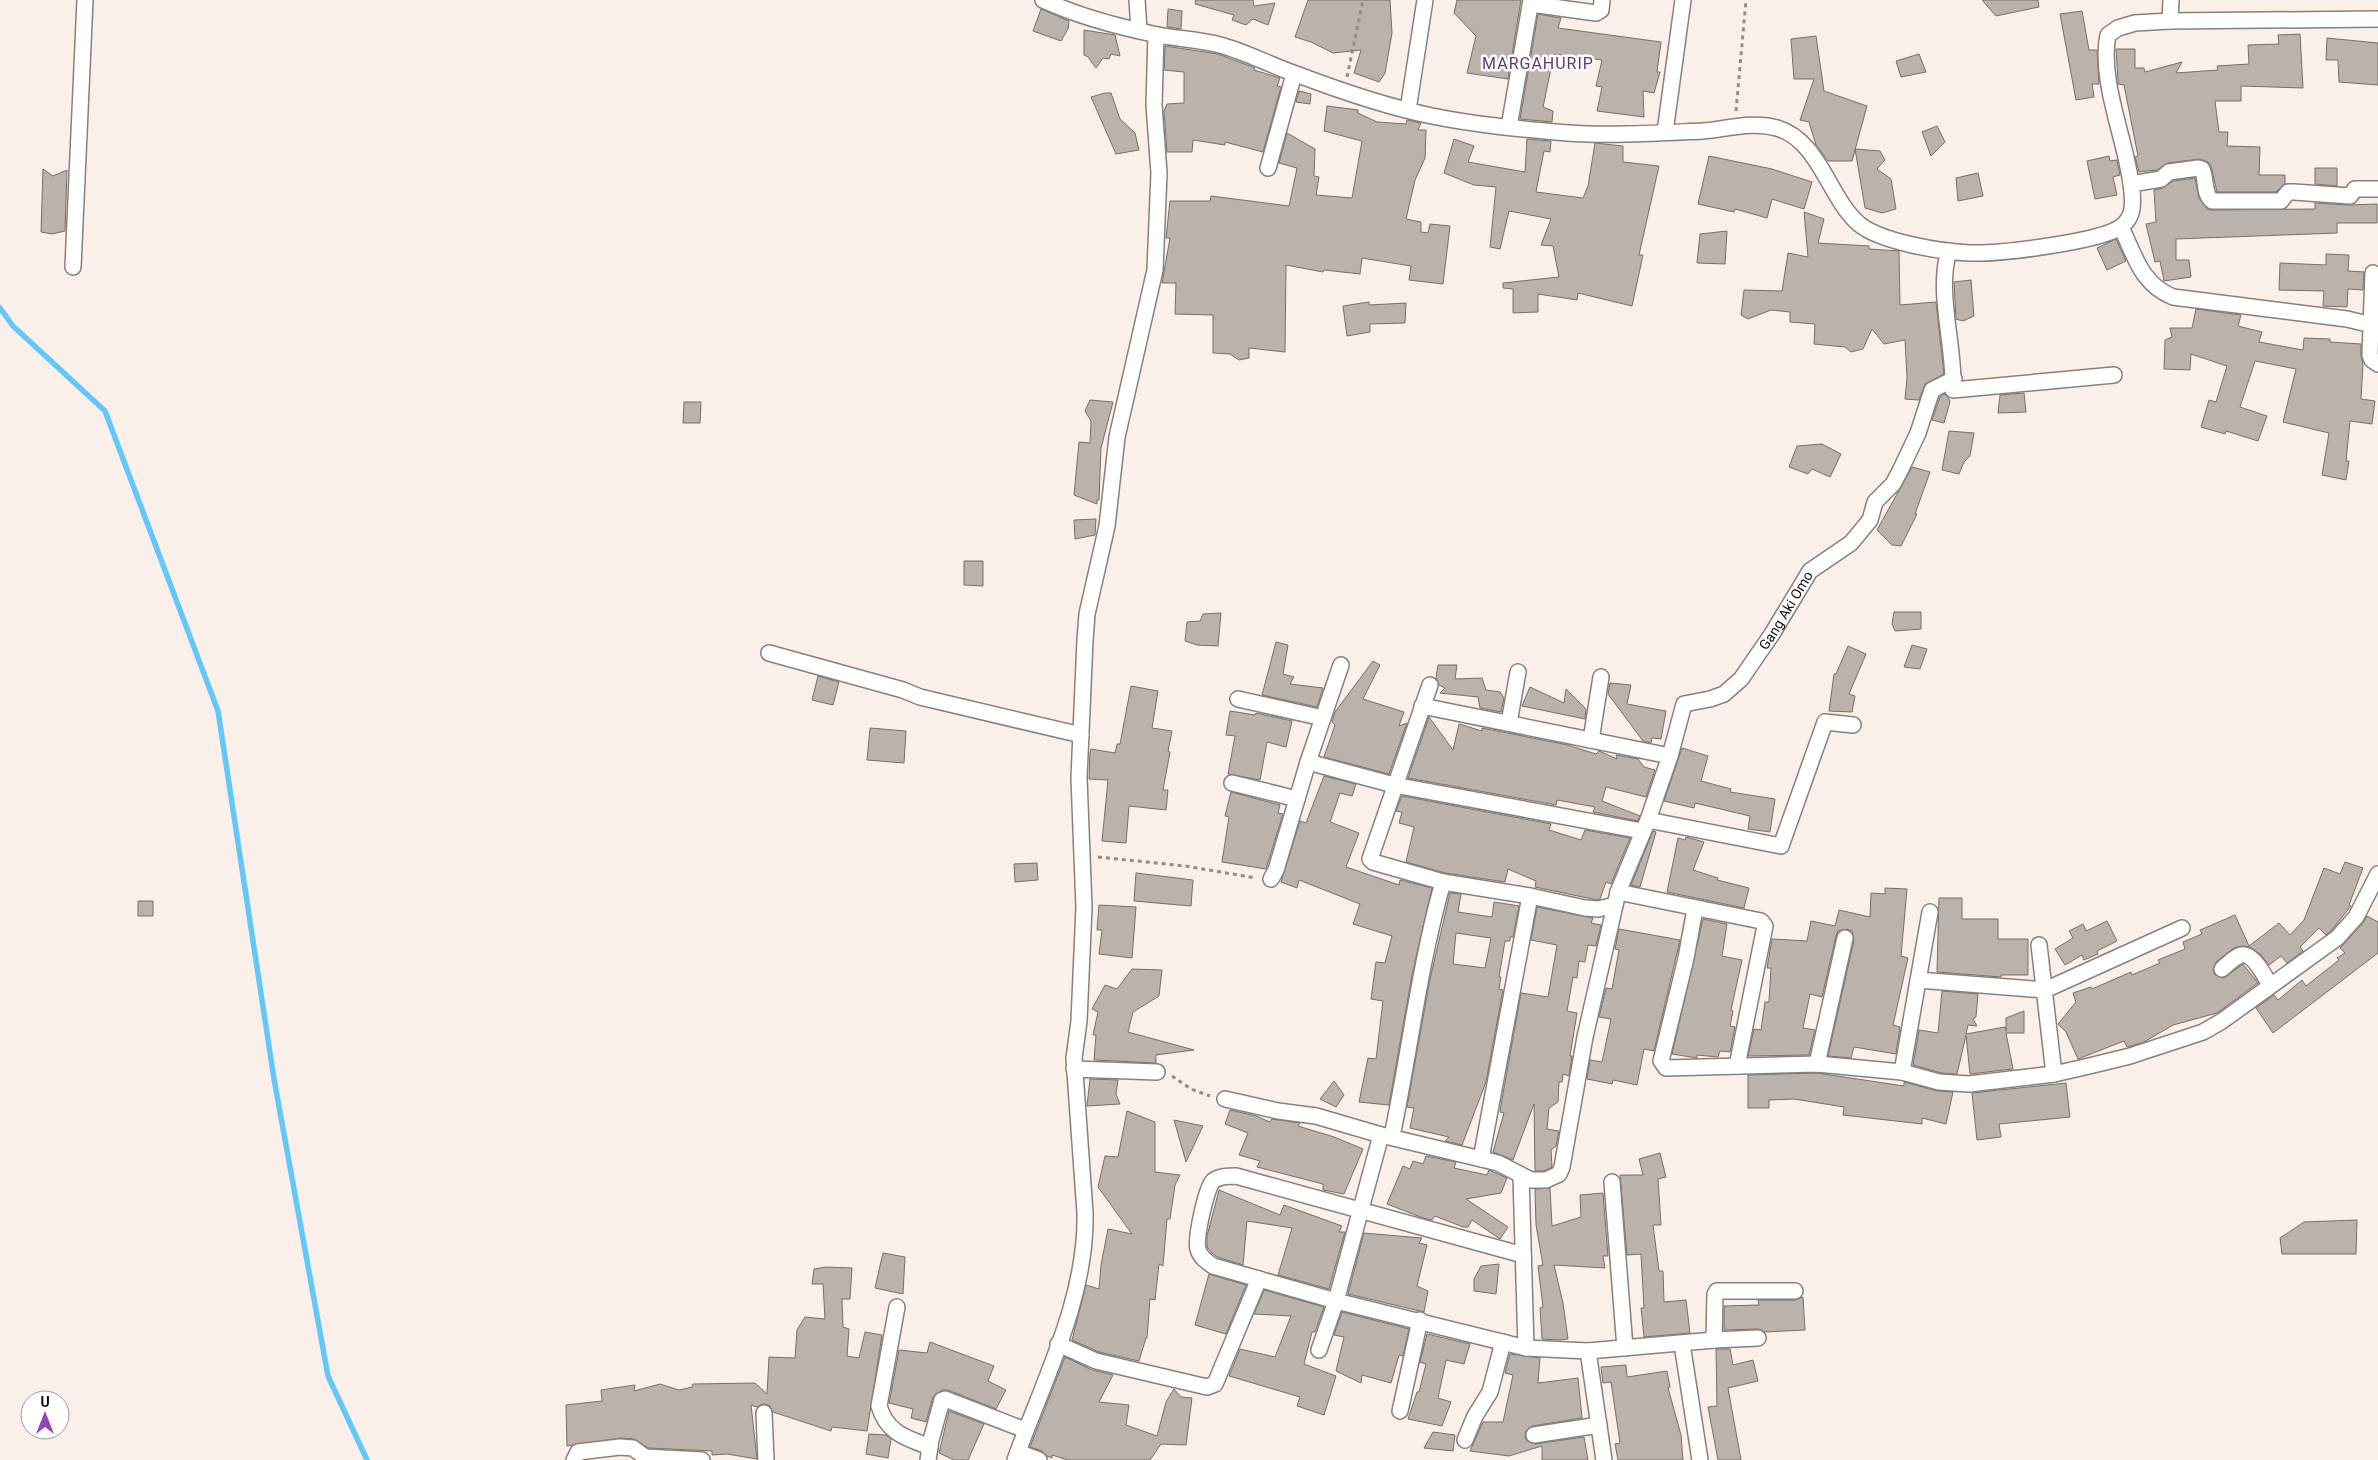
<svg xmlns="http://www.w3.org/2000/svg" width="2378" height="1460" font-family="Roboto,sans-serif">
	<rect width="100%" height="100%" fill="#fbf0e9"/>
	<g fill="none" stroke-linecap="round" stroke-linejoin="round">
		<!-- stream -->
		<path stroke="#64c7f9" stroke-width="5.5" d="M0,308l13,18 92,85 113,300 56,368 54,297 39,84"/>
	</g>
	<!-- building -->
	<path fill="#bbb3ab" stroke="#766f67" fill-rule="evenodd" d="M1196,0h57l1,6 21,-3 -7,22 -15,-6 -7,6 -14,-5 2,-5 -39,-11z
		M1308,0h82l2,33 -7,40 -6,9 -25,-9 7,-23 -28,3 -22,-11 -16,-5z
		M1457,0h64l-13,79 -41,-6 9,-37 -22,-23z
		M1982,0h56l1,7 -43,9z
		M1041,9l28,12 -1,8 -7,12 -28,-10z
		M1168,9l14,2 -1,18 -14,-2z
		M2082,11l7,39h8l2,34h-7l2,13 -18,3 -16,-86z
		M1538,14l23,4 -3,10 103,14 -4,30h3l-6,21 -11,-2 1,26 -47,-6 5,-24 -6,-1 6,-26 -48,-6 -11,53 10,4 -1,11 -32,-3z
		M1084,30l31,5 5,21 -9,-2 -2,5 -6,-1 -7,10 -8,-11 -4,-2z
		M2300,34l3,54 -62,-2v15h-26l4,31h9l-1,14 33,1 -1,28h26v8l-9,9h-59l-6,-26 -3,-4 -8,-3 -32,4 -11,7 -18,2 -4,-15 3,-1 -14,-71 -6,-1v-4l-2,-31h19v19h9l1,4 37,-10 -6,11 42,-3 -1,-4 32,-2 -1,-19 31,-1 -1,-9z
		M1816,36l8,55 43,15 -15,55h-24l-12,-16 -7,-23 -9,-2 14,-41h-20l-3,-40z
		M2327,38l51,5v42l-39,-3 -1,-22h-12z
		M1165,46l53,8 37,14 -1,2 26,8 -3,8 4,1 -18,65 -38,-10v3l-32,-5 -1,12h-25l-3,-41 3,-7 17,-1v-31l-20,-2z
		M1919,54l7,18 -25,5 -5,-16z
		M1299,91l12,3 -1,10 -14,-2z
		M1105,93h6l9,26 15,14 4,17 -23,4 -25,-57z
		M1327,106l31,4v3l19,9 29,2 1,-4 14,3 -3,7h8l-1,28 -10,22 -9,39 15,3v10l7,1 2,-9 20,2 -7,58 -34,-4 2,-14 -49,-8 -2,16 -36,-4 -1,2 -37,-7 -1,87 -36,-4v10l-10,2 -9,-6 -17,-1v-38l-38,-1 1,-31h-14l8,-45h-4l4,-37h40l1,-5 78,10 8,-38 -18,-5 8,-30 28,16 -1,27 5,1 -3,18 36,3 10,-57 -38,-10z
		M1937,126l8,16 -14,14 -9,-24z
		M1454,139l20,7 -6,16 57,10 2,-33 24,2 -1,11 -6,-1 -8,41 47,6 5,-12 7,-43 28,3v16l36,4 -20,89h4l-11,51 -54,-13 -1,7 -39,-6v18l-25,1v-24l-10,-1v-5l56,-6 -6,-31 -12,-1 10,-26 -42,-8 -9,38 -10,-2 6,-60 -22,-2 -30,-12z
		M1855,149l25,2 5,9 -8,9 14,10 5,30 -14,4 -17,-5z
		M1709,156l63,13 40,13 -8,27 -32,-10 -5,19 -32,-9 -1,3 -36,-8z
		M2109,156l1,5 7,-1 3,15 -7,2 4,18 -22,4 -8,-38z
		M2315,168h22v18l-22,-2z
		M43,169l10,7 14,-6 -2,61 -13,3 -11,-2z
		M1978,173l5,23 -25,5 -2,-23z
		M2195,178l4,20 9,12 107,-1v-6l34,2 28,-1v19h-40v10l-161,6v21h13l2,17 -27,4 -4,-20 -5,1 -9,-38 10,-2 -2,-32 9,-2 10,-7z
		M1804,212l20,7 -6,24 51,3v3l30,2 1,54 36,-3 8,72 -19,10 -6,16 -14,-1 2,-21 -2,-38 -21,4 -12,-15 -9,20 -12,3 -6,-5 -31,-3 1,-20 -25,-2v-10l-19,-2 -23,9 -7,-4 3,-25 38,1 6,-38 20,4z
		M1727,231l-2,33 -28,-1 3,-29z
		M2116,239l10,22 -19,9 -10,-22z
		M2326,254l23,1 -1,16 16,1 -1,18 -15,-1 -1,18 -24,-1 1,-15 -45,-1 1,-27 46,2z
		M1971,280l3,36 -11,5 -7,-2 -2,-37z
		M1369,302v3l37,-2 -1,20 -35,1v8l-23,4 -4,-30z
		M2196,309l45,6 -3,11 24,6 -3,10 44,8 1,-12 26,1v3l31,2v11l2,9 -2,35 14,2 -3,23 -22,-3 -4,40h3l-3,19 -24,-5 7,-42 -46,-11 13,-53 -41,-8 -15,46 27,9 -9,25 -32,-10 -1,3 -24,-7 8,-27 7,2 11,-36 -36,-12 -1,16 -26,-1 1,-29 7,-3 -2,-9h22z
		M2024,393l2,19 -28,1 2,-18z
		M1945,394l4,5 1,3 -6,21 -12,-3 8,-23z
		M1090,400l23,2 -12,46 -2,52h-2v4l-23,-9 5,-53 11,1 1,-22 -6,-10z
		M684,402h17l-1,21h-17z
		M1949,431l25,2 -4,23 -6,6 -5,12 -17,-4z
		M1822,444l19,10 -11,23 -18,-8 -4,5 -19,-7 8,-21z
		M1912,467l18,5 -15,42h2l-16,32 -9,-1 -15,-15z
		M1096,519l-1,16 -20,4 -1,-19z
		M964,561h19v25l-19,-1z
		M1894,612h27v17l-26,2 -3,-7z
		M1221,613l-3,33 -21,-1 -12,-4 2,-19 13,-1 3,-7z
		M1276,642l12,3 -5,29 11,3 -4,7 33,4 -6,19 -55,-12z
		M1912,645l15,4 -7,20 -16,-2z
		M1848,646l18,8 -17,40 6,2 -3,16 -23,-1 5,-37h2z
		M1373,661l7,4 -17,34 41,13 -5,14 8,-3 -18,51 -65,-17 11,-32 -3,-3 3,-10z
		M1438,665h19l-2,14 27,-1 4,12 14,2 4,6 -3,14 -21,-4 -2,-11 -38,-4 5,-5 -6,-3 -3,-7z
		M818,676l21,6 -6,23 -21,-5z
		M1610,683l21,2 -4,19 39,7 -5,28 -9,-1 -1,5 -8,-2 -35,-47z
		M1131,686l27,5 -6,37 20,3 -4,20 2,1 -7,38h5l-2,20 -37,-4 -3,37 -24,-2 6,-61 -19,-1 1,-27 1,-3 24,4 2,-9h3z
		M1530,687l34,16 2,-14 20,20 -1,10 -63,-13z
		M1230,711l25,4 1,-2 36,8 -6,26 -19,-5 -7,38 -32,-6 7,-38 -9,-1z
		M1429,717l24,33 6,-26 23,7v-3l86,17 28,9 3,-3 18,8 -1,-4 22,4 6,8 11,3 -9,27 -40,-10 -4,14 38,15 -2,5 -45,-9 2,-5 -38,-7 -1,5 -148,-27z
		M870,728l36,3 -2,32 -37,-3z
		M1682,748l26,8 -7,25 30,8 -1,3 45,7 -5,33 -22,-3 2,-13 -55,-13 -1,5 -30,-7z
		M1324,776l32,8 -4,12 -12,-3 -10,29 29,11 -13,34 53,18 1,-5 32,8 -20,87 -23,130 -30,-3 9,-44 8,1 7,-58 -12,-2 5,-37 9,1 7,-27 -39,-12 7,-20 -61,-24 -2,8 -16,-6 19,-61 6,2z
		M1231,792l49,13 -2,8 5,1 -17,55 -44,-7 7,-45 -4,-1z
		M1402,796l149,28 -2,6 32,10 4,-10 45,8 -19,46 -5,-2 -6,17 -3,1 -62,-13 1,-6 -28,-12 -3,13 -60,-9 -39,-11 8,-35 -15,-4 3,-11 -6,-1z
		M1653,831l3,1 -16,55 -9,-2z
		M1686,837l18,5 -11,28 25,8 -1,2 32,8 -5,20 -77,-16 11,-54 7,2z
		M2345,862l18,6 -14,37 2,1 -20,25 -5,4 -7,-7 -19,19 3,4 -16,12 -6,-7 -12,9 -9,-11 -10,-7 -9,-1 -7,2 -18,14 -3,8 2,5 9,3 19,-14 15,19 -41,30 -44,12 -29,17 -17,5 -3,-6 -46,18 -12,-27 -8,-8 18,-22 -3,-9 18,-6 1,2 39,-17 1,3 28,-12 -2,-3 27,-11 -2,-7 19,-8 -2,-4 35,-15 14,31 30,-23 11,12 14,-15 20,-52 16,6z
		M1037,863l1,17 -23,2 -1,-18z
		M1136,873l57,7 -2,26 -57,-5z
		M1885,888l22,1 -6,67 7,2 -15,67 7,2 -4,27 -42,-7 -3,11 -23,-2 26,-116 -2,-9 -5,-2 -9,2 -2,5 -14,61 -12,-3 -7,34 12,2 -6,25 -61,1 6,-27 7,1 4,-28h4l2,-34h-4l5,-29 35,2 4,-20 24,5 4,-16 31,7 1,-24 14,1z
		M1450,893l11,1 -3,18 34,5 2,-15 25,4 -6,31h-3v4h-5l-6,36h2l-2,12 4,1 -17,92 -24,63 -17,-4 4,-4 -39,-9 4,-20 -7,-1 23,-128zM1456,933l35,5 -6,30 -32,-4z
		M1939,898h23v21h36v20h30v36h-27v2l-64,-5z
		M138,901h15v15h-15z
		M1099,905l37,2 -4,51 -33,-4 3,-24h-5z
		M1537,907l56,11 -2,5 10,2 -5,21 -8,-1 -3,17 -6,-1 -2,17 -4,-1 -6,34 10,2 -7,43h2l-3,20 -6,-2 -1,8h-3l-1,20 -9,6 -2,21 12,2 -3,15 -5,4 1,17 -8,4h-9l-1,-67 -21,56 -20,-8 11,-39 -4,-1 1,-7 20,-112 27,4 9,-52 -26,-5z
		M2367,916l11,6v31l-105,80 -17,-25 18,-13 4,5 24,-20 4,6 33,-26 -2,-2 8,-5 -5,-5 23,-25z
		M1703,919l24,5 -5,32 20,4 -11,50 2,1 -3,15 5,1 -5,25 -10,-1 -2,6 -21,-2v3l-25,-4z
		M2107,921l10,20 -20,10 1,3 -14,6 -2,-5 -17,10 -10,-16 18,-11 -4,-7 14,-7 3,7z
		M1619,929l61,11 -26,111 -10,-2 -7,36 -24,-5 -1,4 -25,-5 3,-19 12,2 9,-43 -12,-2 7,-29 6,1 7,-39 -4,-1z
		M1132,969l30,1 -3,26 -26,16 -5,20 66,18 -38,5v8l-62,-3 2,-25h-3l5,-23 -6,-3 13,-24 12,4z
		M1942,991l36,3 -2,23 -3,2 4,7 -9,-1 -2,9 39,-7 1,4v-13l18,-7v22h-18l7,36 -43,5 -4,-39 -9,39 -16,-1 -28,-8 6,-35 19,3z
		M1817,1073l87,13v-4l33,9 16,1 -7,32 -24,-6v6l-79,-9 1,-8 -50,-8 -25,1v8h-21v-33z
		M1090,1079l28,1 -2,14 4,10 -33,2z
		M1334,1081l10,14 -8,12 -16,-8z
		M2066,1083l4,34 -71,7 2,13 -24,3 -5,-47z
		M1230,1110l26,6 14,6 2,-3 28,4 -2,3 36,11 29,12 -19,45 -21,-4v-6l-66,-17 3,-6 -21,-6 9,-22 -23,-9z
		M1127,1111l28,11v50l25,3 -5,10 -5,34h-3l-4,47 -4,-2 -4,36 -5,-1 -3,39h-1l-7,23 -40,-9 -27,-12 14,-55 13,4 2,-24 7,-36 24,5 -34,-47 7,-31 13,1z
		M1174,1120l29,6 -17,36z
		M1660,1153l6,24 -8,2 3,46h-8l6,46h4l1,31 22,-2 4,33 -46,4 -3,-29h3l-3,-54 -14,1 -7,-80h23l-4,-16z
		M1426,1156l30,6 -2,6 33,7 2,-5 18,8 -6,15 -35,6 42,28 -8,12 -28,-19 -4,7h-5l-28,-11 -3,4 -9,-2 -36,-14 16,-38 7,3 3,-8 10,3z
		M1550,1188l2,38 29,-9 -1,-22 23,-2 5,63h-5l2,12 -51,-3 9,38 5,36 -8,1 -18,-1 -2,-31 3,-1 -5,-41 5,-1 -7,-40 -1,-36z
		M1219,1190l61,25 4,-10 58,21 -3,6h6l-16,57 -51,-14 14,-47 -45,-7 -4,44 -26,-8 -5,-4 -5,-6v-11z
		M2357,1220l-1,34h-74l-2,-16 24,-16z
		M1364,1233l58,5 -3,5 8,2 -10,41 11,5 -4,21 -76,-18z
		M883,1253l22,4 -2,37 -28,-6z
		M1499,1264l-3,30 -22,-3v-12l7,-13z
		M826,1267l26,1 -2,31h-8l1,28 6,2 -2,27 12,2 6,-26 17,3 -15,96 -35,-4 -1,4 -58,-19 -4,-7 -6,-1 -6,3 -6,-2 6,54 -30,-5 -15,1v-4l-64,-3 -14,-9 -13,-1 -54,8 -1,-41 36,-4 -1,-11 34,-5 -1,6 26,-7 19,6 13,-3 1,-3 62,-1 12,11 2,-37 26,1 2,-28 8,-13 20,2 -2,-35h-11l2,-15z
		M1209,1274l37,11 -20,49 -31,-9z
		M1264,1290l60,17 -9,25h-3l-8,32 32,12 -12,39 -27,-9 3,-9 -71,-21 11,-27 35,8 16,-41 -37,-2z
		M1803,1297l2,33 -40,2 -7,-3 -34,1v-24l35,-1 -1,-5h37z
		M1342,1312l67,17 -6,27 -4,-1 -8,28 -29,-8 -1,8 -25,-12 8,-34 -10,-2z
		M1427,1334l43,10 -6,20 -18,-4 -8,38 13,4 -9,24 -34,-7 9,-27h2l7,-28 -6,-2z
		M930,1342l64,24 -6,15 18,9 -10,19 -48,-19h-6l-9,7 -7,25 -15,-4 2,-9 -24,-6 10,-53 28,3z
		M1716,1349h14l3,16 20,-5 5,21 -30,7 13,72h-23l-10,-53 9,-1z
		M1510,1354l30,4 -2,25 40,-5 4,40 -50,8 -6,5 -1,5 2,5 8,3 49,-7 4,23h-46v-14l-33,10 -39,-5 13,-29h20l10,-47 -8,-2z
		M1065,1357l27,13 21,5 -14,27 30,3 -3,20 31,11 9,-34 8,-13 7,8 11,1 -6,47 -25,-1 -11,16h-82l-16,-5v3l-5,-2 -5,-5 -12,-4z
		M1626,1365l1,12 40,-6 3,16 -2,1 13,47 2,25h-65l-3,-16 5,-1 -9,-61 -8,1 -2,-16z
		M949,1411l35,13 -16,36h-14l-15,-7z
		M1433,1432l22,3 -2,16 -29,-3z
		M869,1434l17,1 5,4 -3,19 -22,-4z"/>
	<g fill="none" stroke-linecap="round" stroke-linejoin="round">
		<defs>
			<g id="minor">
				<path d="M1043,0c35,16 72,26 110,34 22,5 45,5 67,11 26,7 50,20 76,29 42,16 92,33 136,42 44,9 90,13 135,17 45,3 91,0 136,-2 24,-2 50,-10 74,-3 43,13 51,69 82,96 22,18 82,28 111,29 28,1 132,-11 152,-27 5,-4 9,-11 10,-17 2,-16 -2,-32 -5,-47 -8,-38 -27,-89 -19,-127l10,-7 17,-5 35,-2 208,-2"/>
				<path d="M1137,0l2,30"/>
				<path d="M1531,4l65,9 5,-3 1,-10"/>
				<path d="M2170,21l1,-21"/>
				<path d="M1408,110l17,-110"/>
				<path d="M1509,127l22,-127"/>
				<path d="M1665,132l18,-132"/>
				<path d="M1268,168l26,-94"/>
				<path d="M2131,184l30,-5 8,-7 29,-4 4,1c5,11 1,24 10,32h69l7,-9h6l56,4 5,-7h23"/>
				<path d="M2121,227c14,29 20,57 52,70l174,22 25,6"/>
				<path d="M1949,251c-13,40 6,96 4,139l161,-15"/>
				<path d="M73,267l12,-267"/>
				<path d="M2373,273l-3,82 2,5 6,4"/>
				<path d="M769,653l134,37 17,7 161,38"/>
				<path d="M1430,685l-60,174 3,3 70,20 87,14 55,12 13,1 17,-4"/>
				<path d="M1238,699l85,19"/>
				<path d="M1422,706l248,50"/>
				<path d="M1509,723l9,-51"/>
				<path d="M1591,740l10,-63"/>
				<path d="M1308,762l86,23 248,46"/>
				<path d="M1232,783l65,16"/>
				<path d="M1648,820l133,26 44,-124 28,3"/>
				<path d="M1271,879l5,-9 32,-108 33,-97"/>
				<path d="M1618,892l143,29 4,5 -28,140"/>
				<path d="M1695,909l-9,49 -25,103 5,7 151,-4 85,8 37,10 30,2 85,-10 31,-7 45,-11 73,-24 19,-11 115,-83 19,-21 22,-43"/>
				<path d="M2039,945l15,129"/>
				<path d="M2222,969c5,-4 12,-12 19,-14 12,-3 24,22 29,30"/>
				<path d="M1918,980l127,10 137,-62"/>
				<path d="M1817,1064l28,-126"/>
				<path d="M1074,1069l83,3"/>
				<path d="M1902,1072l28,-160"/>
				<path id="s1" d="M1225,1099l53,12 38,5 65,19 117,28 33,17h15l13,-6 3,-7 23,-130 33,-145 30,-72 22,-64 14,-52 26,-5 14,-5 17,-15 31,-45 38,-63 41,-28 19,-23 5,-18 18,-18 7,-13 18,-38 14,-43 22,-11"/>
				<path d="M1381,1135l-45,166 190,47 62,3 126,-11 44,-2"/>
				<path d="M1392,1136c18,-85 27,-170 51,-254"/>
				<path d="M1481,1159l49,-263"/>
				<path d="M1521,1176l5,172"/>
				<path d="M1612,1182l13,166"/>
				<path d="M897,1307l-18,99c8,27 27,32 51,41"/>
				<path d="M1714,1340l1,-46 2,-3h78"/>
				<path d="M1058,1344l38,17 111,26 8,-3 44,-105"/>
				<path d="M1682,1344l18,116"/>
				<path d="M1319,1350l17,-49 -123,-35c-7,-5 -13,-9 -15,-17 -3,-10 8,-61 15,-68 6,-5 15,-5 23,-5l287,79"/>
				<path d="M1588,1351l16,109"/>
				<path d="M1400,1411l20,-91"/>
				<path d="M764,1413l2,47"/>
				<path d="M1534,1435l65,-10"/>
				<path d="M1465,1440l10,-24 15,-24 13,-50"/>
				<path d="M1018,1452l21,8"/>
				<path d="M574,1460l4,-8 42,-5 13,1 12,9 57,3"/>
				<path d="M928,1460l3,-20 11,-40 3,-1 80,31"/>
				<path d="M1015,1460c28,-79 72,-161 70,-247l-11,-155 5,-37 5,-114 -5,-129 6,-138 2,-26 20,-88 10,-89 38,-167 4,-97 -5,-68 2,-70"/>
			</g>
		</defs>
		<!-- minor casing -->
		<use href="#minor" stroke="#89807a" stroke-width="18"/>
		<!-- path -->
		<path stroke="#948c87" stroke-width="3" stroke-dasharray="4 4" stroke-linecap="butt" d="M1347,77l16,-77
			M1736,111l10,-111
			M1098,857l87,9 71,12
			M1172,1076l19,13 19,7"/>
		<!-- minor -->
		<use href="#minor" stroke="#fff" stroke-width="15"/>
	</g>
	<g text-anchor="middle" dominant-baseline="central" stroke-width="5" stroke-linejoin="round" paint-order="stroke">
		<!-- street labels -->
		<g font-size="14" fill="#110d0b" stroke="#fff">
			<text stroke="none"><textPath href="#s1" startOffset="981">Gang Aki Omo</textPath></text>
		</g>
		<!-- quarter labels -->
		<g font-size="16" letter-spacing="1" fill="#603971" stroke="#fff">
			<text x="1538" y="63">MARGAHURIP</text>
		</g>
	</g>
	<!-- north arrow -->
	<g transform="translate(45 1415)"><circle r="24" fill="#ffffff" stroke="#a09e9d"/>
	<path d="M0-4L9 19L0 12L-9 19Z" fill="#9444b4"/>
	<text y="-8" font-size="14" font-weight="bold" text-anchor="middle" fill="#110d0b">U</text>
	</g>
</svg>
